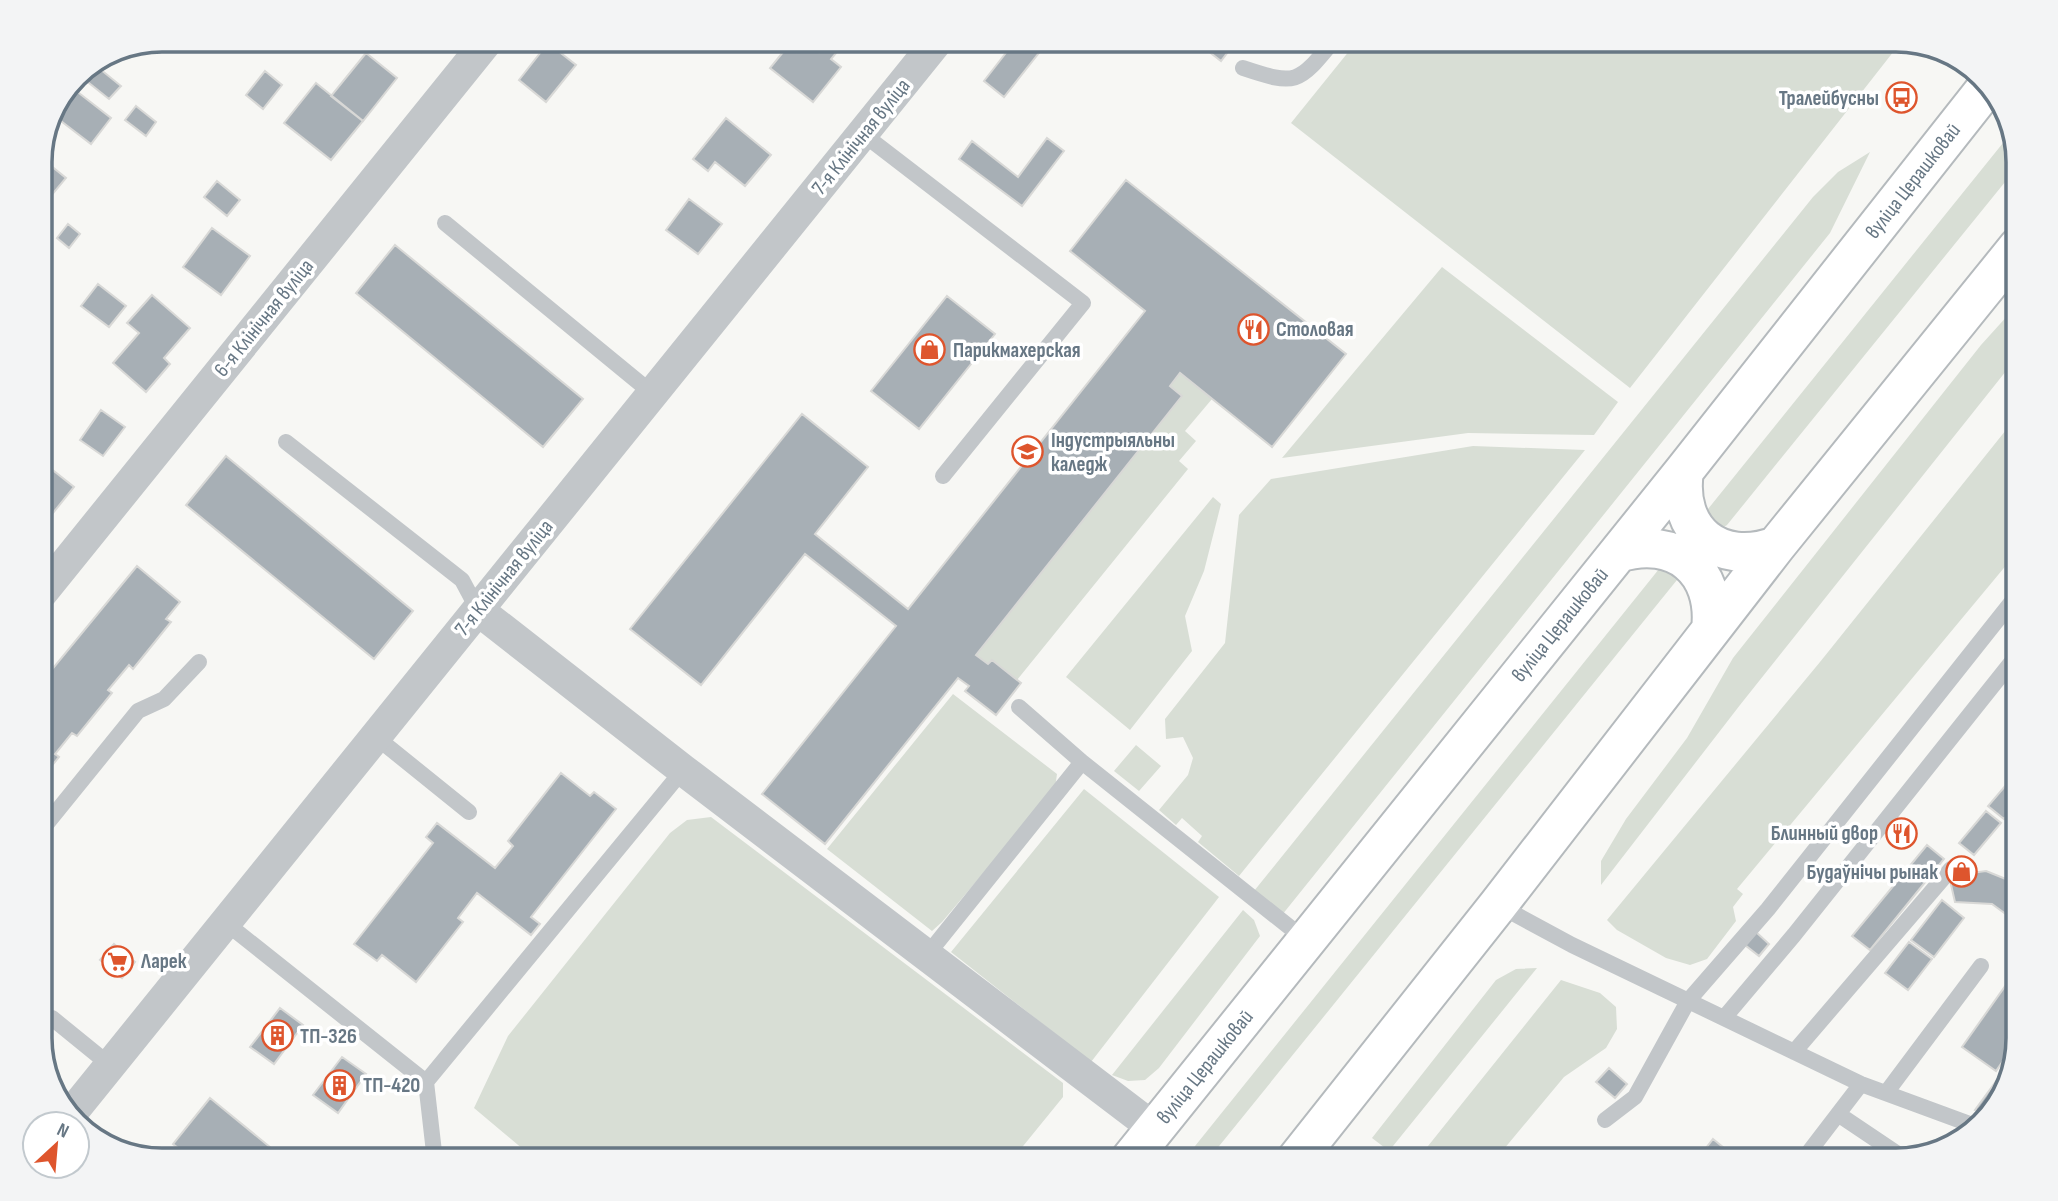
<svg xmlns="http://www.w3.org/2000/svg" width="2058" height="1201" font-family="'Sofia Sans Condensed',sans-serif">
	<rect width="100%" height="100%" fill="#f7f7f4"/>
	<!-- green -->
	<path fill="#d8ded5" d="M1358,40h538l5,2 -271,346 -339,-265z
		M2011,133l7,22v11l-291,359 -5,3 -15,-13 1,-6z
		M1870,152l-40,81 -548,682 -28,-24 559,-694 25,-25z
		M1442,267l176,135 -24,33 -126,-2 -186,25z
		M2018,304v52l-278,349 -139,180v-24l25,-42 61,-81 46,-80 248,-313z
		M1180,373l32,26 -27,32 11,10 -17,20 9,8 -171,211 -25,-20 -4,4 -12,-9 206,-259 -12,-10z
		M2018,415v136l-281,338 6,5 -10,13 3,14 -29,38 -17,6 -24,-7 -49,-28 -10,-10 213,-258z
		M1473,446l112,4 -346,426 -41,-34 4,-6 -20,-18 -6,7 -17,-15 29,-35 5,-17 -10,-21 -17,2 -1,-20 60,-76 14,-128 32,-36z
		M1213,497l8,7 -17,67 -19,45 7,35 -62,79 -64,-53z
		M1659,569l22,6 -474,586h-24z
		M953,694l104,80 -2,14 -113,134 -10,9 -105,-82z
		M1136,745l25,21 -22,25 -25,-20z
		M1084,789l135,108 -128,165 -140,-110z
		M711,817l352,266v14l-52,64h-474l-63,-53 34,-72 162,-203 17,-13z
		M1243,910l11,10 6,16 -101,132 -14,12 -17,1 -16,-6z
		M1537,968l-148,183 -17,-13 124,-158 20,-11z
		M1561,980l39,13 16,14 1,22 -11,19 -42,29 -70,84h-78z"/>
	<!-- building -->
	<path fill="#a7afb5" stroke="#d8d8d6" stroke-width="2" d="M407,40h23l-9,12z
		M806,40l13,12 7,-9 11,9 -6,7 10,8 -28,35 -43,-34 18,-22 8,6z
		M1016,40h25l5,4 -42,53 -20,-16z
		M1194,40h43l-16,21z
		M548,43l28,22 -30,37 -27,-22z
		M366,53l31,25 -34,43 -32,-25z
		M95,65l26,21 -12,13 -25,-20z
		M265,71l17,14 -19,24 -17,-14z
		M316,83l47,38 -32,39 -47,-37z
		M75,90l36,28 -20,26 -34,-26 5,-11z
		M136,106l20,16 -10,14 -21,-16z
		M726,118l45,37 -26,31 -30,-24 -7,9 -15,-12z
		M1047,138l17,13 -42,55 -63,-47 13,-18 46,36z
		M40,157l26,21 -26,31z
		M1126,180l220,174 -74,93 -92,-74 -10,13 12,10 -206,259 12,9 4,-4 29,23 -25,32 -31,-24 4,-5 -11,-8 -133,166 -63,-50 134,-168 -91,-72 -104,131 -71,-56 172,-215 66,53 -53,67 93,75 237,-298 -75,-60z
		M217,181l23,19 -13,16 -23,-19z
		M689,199l33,25 -24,30 -32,-24z
		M68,224l12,10 -11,14 -12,-10z
		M212,228l38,28 -29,39 -38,-28z
		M395,245l188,154 -40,48 -187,-154z
		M98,284l28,22 -17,21 -28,-21z
		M152,295l38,33 -26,30 6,6 -24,28 -33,-29 26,-30 -12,-10z
		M947,296l48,38 -76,95 -48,-38z
		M101,410l24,17 -22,29 -23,-16z
		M226,456l187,155 -39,48 -188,-154z
		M40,460l34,27 -34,42z
		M137,566l43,36 -14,17 5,3 -38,47 -4,-4 -21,25 4,3 -35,43 -5,-3 -17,21 4,3 -19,23v-96z
		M2018,771v32l-14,16 -16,-13z
		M561,773l29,23 4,-4 22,17 -85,108 9,7 -9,11 -54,-42 -19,25 5,4 -47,60 -34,-27 -5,6 -23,-17 79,-101 -7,-6 11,-14 58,45 18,-22 -5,-5z
		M1986,811l15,12 -27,32 -15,-12z
		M1903,823l8,7 -11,13 -9,-6z
		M1927,845l17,14 -74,91 -18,-14z
		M1986,871l32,13v39l-26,-19 -37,-2 -6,-26z
		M1942,900l22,18 -30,39 -23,-17z
		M1756,932l13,12 -10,12 -14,-11z
		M1909,942l23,17 -24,31 -23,-17z
		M114,944l21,18 -13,16 -22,-18z
		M2018,968v71l-22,32 -34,-24z
		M280,1008l23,17 -29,39 -24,-17z
		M342,1057l24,17 -28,39 -25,-18z
		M2013,1058l-11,41 -15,15 -12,-4z
		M1609,1068l18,16 -12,14 -19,-16z
		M210,1098l77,63h-103l4,-5 -15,-12z
		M1713,1139l27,22h-44z"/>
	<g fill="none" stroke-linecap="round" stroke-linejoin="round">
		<defs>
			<path id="primary" d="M1684,471c-9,60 35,96 92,75
				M1618,553c57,-18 100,17 93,77
				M1129,1161l555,-690 303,-384
				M1295,1161l203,-256 278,-359 242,-299"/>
		</defs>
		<!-- primary casing -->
		<use href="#primary" stroke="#b5babd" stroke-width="42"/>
		<!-- service -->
		<path stroke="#c2c6c9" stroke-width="16" d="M1243,68c54,18 55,16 91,-28
			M863,134l220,169 -140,173
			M445,223l208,171
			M286,442l176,138 16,30
			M1019,707l63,55 225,179
			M376,737l93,75
			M40,832l98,-121 26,-12 35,-37
			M1498,905l74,40 289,139 114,42
			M226,923l200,159 9,79
			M927,955l155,-193
			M1724,1018l70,-83 224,-281
			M40,1030l12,-12 59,48
			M1794,1052l157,-183 18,-1
			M426,1082l257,-312
			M1886,1093l95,-127
			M1838,1114l64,43
			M1605,1120l30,-23 53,-96 80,-92 250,-315
			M1802,1161l59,-77"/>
		<!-- minor -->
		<path stroke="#c2c6c9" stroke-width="32" d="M40,595l448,-555
			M478,610l205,160 472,359
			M70,1115l868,-1075"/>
		<!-- primary -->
		<use href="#primary" stroke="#fff" stroke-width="38"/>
	</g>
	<!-- icons -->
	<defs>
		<symbol id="bus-ring" viewBox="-11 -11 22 22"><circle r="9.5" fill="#fff" stroke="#de552d" stroke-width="1.5"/><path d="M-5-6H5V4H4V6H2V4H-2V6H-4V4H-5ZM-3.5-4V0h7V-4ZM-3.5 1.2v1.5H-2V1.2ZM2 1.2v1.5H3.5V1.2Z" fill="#de552d"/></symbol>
		<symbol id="restaurant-ring" viewBox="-11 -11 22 22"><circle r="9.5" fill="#fff" stroke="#de552d" stroke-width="1.5"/><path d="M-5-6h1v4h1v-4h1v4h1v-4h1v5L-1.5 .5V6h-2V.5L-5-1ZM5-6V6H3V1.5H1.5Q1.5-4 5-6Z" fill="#de552d"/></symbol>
		<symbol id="shop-ring" viewBox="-11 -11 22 22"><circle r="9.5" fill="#fff" stroke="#de552d" stroke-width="1.5"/><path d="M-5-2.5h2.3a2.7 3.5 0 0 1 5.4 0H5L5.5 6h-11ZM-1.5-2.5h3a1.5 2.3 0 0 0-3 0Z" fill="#de552d"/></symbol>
		<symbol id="university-ring" viewBox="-11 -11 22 22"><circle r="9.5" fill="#fff" stroke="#de552d" stroke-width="1.5"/><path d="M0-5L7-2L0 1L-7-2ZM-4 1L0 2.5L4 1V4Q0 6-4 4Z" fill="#de552d"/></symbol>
		<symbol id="supermarket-ring" viewBox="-11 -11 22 22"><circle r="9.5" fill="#fff" stroke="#de552d" stroke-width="1.5"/><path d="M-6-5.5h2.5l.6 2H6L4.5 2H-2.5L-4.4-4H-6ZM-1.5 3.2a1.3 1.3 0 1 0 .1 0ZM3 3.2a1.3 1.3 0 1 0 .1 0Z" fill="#de552d"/></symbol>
		<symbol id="building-ring" viewBox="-11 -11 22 22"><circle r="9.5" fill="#fff" stroke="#de552d" stroke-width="1.5"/><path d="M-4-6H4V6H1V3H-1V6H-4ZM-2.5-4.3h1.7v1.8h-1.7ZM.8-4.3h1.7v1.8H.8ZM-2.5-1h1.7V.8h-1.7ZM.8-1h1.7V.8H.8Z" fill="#de552d"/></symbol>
	</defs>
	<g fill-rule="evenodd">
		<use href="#bus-ring" x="1884" y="80" width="35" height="35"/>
		<use href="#restaurant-ring" x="1236" y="312" width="35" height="35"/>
		<use href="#shop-ring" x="912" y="332" width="35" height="35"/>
		<use href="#university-ring" x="1010" y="434" width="35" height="35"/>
		<use href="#restaurant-ring" x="1884" y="816" width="35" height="35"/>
		<use href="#shop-ring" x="1944" y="854" width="35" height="35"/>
		<use href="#supermarket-ring" x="100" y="944" width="35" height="35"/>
		<use href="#building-ring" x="260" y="1018" width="35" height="35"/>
		<use href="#building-ring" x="322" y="1068" width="35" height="35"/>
	</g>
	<g text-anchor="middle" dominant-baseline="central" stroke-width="7" stroke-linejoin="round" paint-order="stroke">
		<!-- poi labels -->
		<g font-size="21" font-weight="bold" fill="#677784" stroke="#fff" text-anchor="start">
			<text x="1879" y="98" text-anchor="end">Тралейбусны</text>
			<text x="1276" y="329">Столовая</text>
			<text x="953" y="350">Парикмахерская</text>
			<text x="1051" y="440">Індустрыяльны<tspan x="1051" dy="24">каледж</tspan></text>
			<text x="1878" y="833" text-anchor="end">Блинный двор</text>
			<text x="1938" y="872" text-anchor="end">Будаўнічы рынак</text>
			<text x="141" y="961">Ларек</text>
			<text x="300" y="1036">ТП-326</text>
			<text x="363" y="1085">ТП-420</text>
		</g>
		<!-- street labels -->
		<g font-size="21" fill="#677784" stroke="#fff">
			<text transform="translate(861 137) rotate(-51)">7-я Клінічная вуліца</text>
			<text transform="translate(1913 181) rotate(-52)">вуліца Церашковай</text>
			<text transform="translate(264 318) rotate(-51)">6-я Клінічная вуліца</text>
			<text transform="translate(504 578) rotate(-51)">7-я Клінічная вуліца</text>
			<text transform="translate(1560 625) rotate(-51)">вуліца Церашковай</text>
			<text transform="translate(1205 1067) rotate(-51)">вуліца Церашковай</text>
		</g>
	</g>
	<!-- crop -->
	<path d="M0 0H2058V1201H0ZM162 52H1896A110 110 0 0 1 2006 162V1038A110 110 0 0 1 1896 1148H162A110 110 0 0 1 52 1038V162A110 110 0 0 1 162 52Z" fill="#f3f4f5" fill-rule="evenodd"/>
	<path fill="none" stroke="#677784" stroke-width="3.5" d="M162 52H1896A110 110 0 0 1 2006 162V1038A110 110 0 0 1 1896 1148H162A110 110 0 0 1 52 1038V162A110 110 0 0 1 162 52Z"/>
	<!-- north arrow -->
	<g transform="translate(56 1145) rotate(26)"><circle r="33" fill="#ffffff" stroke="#c2c9ce" stroke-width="2"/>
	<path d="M0-5L12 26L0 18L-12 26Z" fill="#de552d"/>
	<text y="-10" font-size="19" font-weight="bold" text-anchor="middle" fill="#677784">N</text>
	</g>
</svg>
